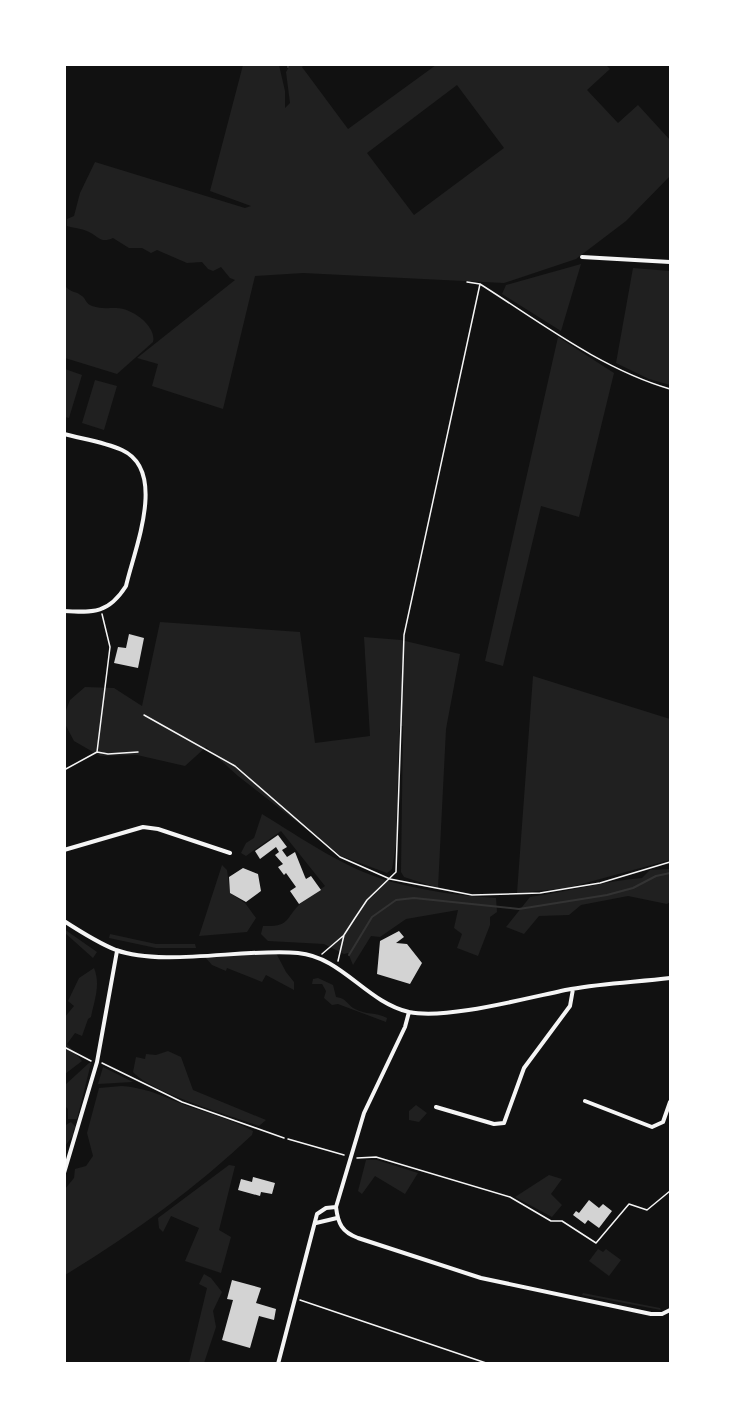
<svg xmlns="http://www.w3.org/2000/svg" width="735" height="1428" font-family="'Archivo Narrow',sans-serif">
	<rect width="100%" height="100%" fill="#111"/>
	<!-- green -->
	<path fill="#202020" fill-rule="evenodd" d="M243,65h36l6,26v17l5,-5 -4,-31 4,-7h14l-2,2 46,62 88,-64h170l4,4 -23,21 31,33 20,-18 32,35v36l-44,45 -50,38 -72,24 -201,-10 -48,3 -32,133 -71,-23 6,-22 -21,-6 98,-78 -5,-2 -9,-11 -8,4 -5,-2 -6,-7 -15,1 -30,-13 -6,3 -9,-5h-13l-16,-10c-11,5 -14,0 -22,-5 -6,-4 -17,-5 -24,-7v-7l7,-3 6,-23 15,-31 150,46 6,-2 -41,-15zM457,85l47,63 -90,67 -47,-62z
		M581,264l-20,67 -59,-37 4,-9z
		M633,268l37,3v114l-21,-6 -33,-16z
		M66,287c6,6 10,4 16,9 4,3 4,8 10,10 9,3 14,2 23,2 16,-1 42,18 38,34l-36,32 -52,-16z
		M558,337l56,36 -35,144 -38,-11 -38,160 -18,-5z
		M65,369l17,6 -13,43 -4,-1z
		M95,380l22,6 -13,44 -22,-7z
		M160,622l140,10 15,111 55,-7 -6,-99 37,3 59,14 -14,75 -8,159 -34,-11 -3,-5 2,-146h-3l-1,8 -3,111 -4,24 -5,4 -46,-17 -103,-80 -32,-29 -21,19 -48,-11 -37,1 -26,-15 -9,-17v-11l5,-13 15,-13 29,1 28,18z
		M533,676l137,43v141l-103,28 -50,5z
		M262,814c41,25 83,55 130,68 34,9 69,14 104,16l1,14 -7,5v8l-12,31 -21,-8 5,-14 -8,-6 4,-18 -52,9 -26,18 -9,-1 -18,29 -5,-12 -4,1 -20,-10 -56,-3 -7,-7 2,-8c28,1 21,-7 38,-23 7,-6 16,-11 24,-17l-44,-55 -35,25 -5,-3 5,-10 8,-5z
		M222,865l5,5 3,23 15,10 11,15 -9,14 -48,4z
		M670,869v33l-3,2 -39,-8 -47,9 -12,10 -30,1 -15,18 -18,-7 24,-30c38,-5 74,-16 112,-19l8,-8z
		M64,929l33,23 -4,6 -28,-25z
		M110,934l46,10h39l1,4h-40l-47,-10z
		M276,953l10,19 8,10v8l-28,-15 -4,7 -35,-14 -1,3 -14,-6 -8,-9z
		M94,968c7,17 0,33 -3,49l-3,2 -6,17 -7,-3 -8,11 15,17 -17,13 -1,-56 10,-12 -6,-5 11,-23z
		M318,978l15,7 3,12c11,1 11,8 19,12 10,6 22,3 32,9l-1,4 -48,-18 -6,1 -8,-7 2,-7 -4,-7h-10l1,-5z
		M168,1051l13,6 12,33 73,30 -7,6c-30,-11 -107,-33 -126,-54l3,-15 9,2 1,-5 10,1z
		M89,1063h2l-14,56h-9v-10l-3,-3v-21z
		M103,1067l30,15 -35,2z
		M122,1086c30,3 41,11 68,21 21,7 42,13 63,24l-1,4c-56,53 -121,100 -187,140v-86l9,-11 1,-9 11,-3 7,-10 -6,-23 12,-45z
		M416,1105l11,8 -8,9 -10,-2v-9z
		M71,1122l5,5 -3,4 1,3 -9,12 -1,-20z
		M366,1160h11l41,13 -13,21 -30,-18 -13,18 -4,-3z
		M229,1165l6,1 -16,64 12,7 -10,36 -36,-12 14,-33 -28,-12 -8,16 -4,-4 -1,-10z
		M549,1175l13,4 -11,15 11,11 -10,12 -37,-20z
		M598,1249l5,3 3,-3 15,11 -12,16 -20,-15z
		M204,1274l7,4 11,14 -9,19 3,16 -12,36h-15l18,-75 -8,-4z
		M583,1293l77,15 1,2 -79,-15z"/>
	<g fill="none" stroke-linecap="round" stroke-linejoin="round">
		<!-- stream -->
		<path stroke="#333" stroke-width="2" d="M288,64v3
			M349,955l23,-38 24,-17 18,-2 105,11 88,-14 26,-7 23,-12 14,-3"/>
	</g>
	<!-- building -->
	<path fill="#d3d3d3" d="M129,634l15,4 -6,30 -24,-5 4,-16 8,1z
		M278,835l9,12 -5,3 5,7 8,-5 10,25 1,2 5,-3 10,14 -22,14 -9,-13 6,-4 -10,-14 -2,2 -6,-8 5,-3 -8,-9 4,-3 -3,-5 -16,12 -5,-8z
		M243,868l15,6 3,17 -15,11 -16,-9 -1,-16z
		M399,931l5,6 -8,6 11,1 15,19 -12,21 -33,-10 3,-33z
		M253,1177l22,6 -3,11 -11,-2 -1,4 -22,-6 3,-11 11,3z
		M589,1200l10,8 4,-4 9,7 -13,17 -11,-8 -3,4 -12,-9 3,-4 3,2z
		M232,1280l29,8 -5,15 20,6 -2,11 -15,-4 -9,32 -28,-8 11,-40 -6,-1z"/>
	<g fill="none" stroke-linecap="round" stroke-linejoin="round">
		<!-- path -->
		<path stroke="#f5f5f5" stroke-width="1.5" d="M467,282l13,2c60,38 121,85 190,105
			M144,715l91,51 105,91 50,22 82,16 68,-2 60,-10 70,-21
			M97,752l13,-105 -8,-33
			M64,770l33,-18 11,2 30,-2
			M322,954l21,-18
			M338,961l6,-26 11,-17 12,-18 29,-28 8,-237 76,-351
			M64,1047l27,14
			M102,1063l80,39 102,36
			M288,1139l56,16
			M357,1158l19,-1 134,40 41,24h11l34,22 33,-39 18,6 23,-19
			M300,1300l189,64"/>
		<!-- minor -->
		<path stroke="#f5f5f5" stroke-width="4" d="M582,257l88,5
			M64,434c19,5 41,8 58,16 46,21 12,100 4,136 -17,27 -32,27 -62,25
			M64,850l79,-23 15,2 72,24
			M64,921c17,11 34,22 52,29 47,17 129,-2 182,3 44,4 68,49 111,59 39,8 120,-15 162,-23 33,-6 66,-7 99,-11
			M409,1012l-4,15 -41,86 -28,94c2,17 6,25 22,31l123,40 170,36h11l8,-4
			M585,1101l67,26 11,-5 7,-20
			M436,1107l58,17 10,-1 20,-55 46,-62 3,-17
			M64,1173l33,-111 20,-111
			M316,1223l21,-5
			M278,1364l39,-150 9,-6 10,-1"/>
	</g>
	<!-- border -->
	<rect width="735" height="1428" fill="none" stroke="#ffffff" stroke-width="132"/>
</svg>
